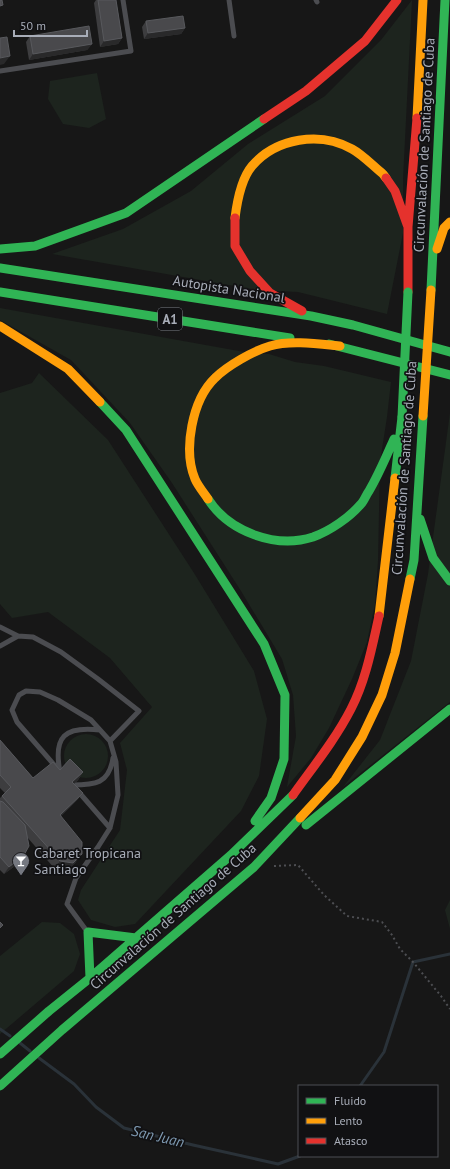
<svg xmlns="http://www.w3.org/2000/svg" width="450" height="1169" font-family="'PT Sans',sans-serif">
	<rect width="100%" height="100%" fill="#171717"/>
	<!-- green -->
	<path fill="#1d241e" d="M412,0l-9,179v54l-16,81 -89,-22 -41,-2 -205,-36 71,-25 68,-38 57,-47 77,-48 56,-56z
		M97,73l9,46 -17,9 -26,-4 -15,-25 2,-18z
		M0,308l250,45 19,1 26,8 29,4 67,16 -4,35 -7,45 -2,99 -3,43 -8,38 -15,37 -23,49 -18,30 -24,29 9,-51 -3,-41 -11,-36 -41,-68 -69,-108 -42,-60 -59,-63 -71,-40z
		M39,373l69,67 86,133 60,98 13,48 -8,57 -18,35 -106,113 -20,3 -24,-7 -13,-20 3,-10 39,-60 7,-60 -7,-27 32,-36 -42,-49 -62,-46 -36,6 -12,-14v-211l32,-10z
		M450,413v289l-107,85 37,-47 31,-79 17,-87z
		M64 756a22 22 0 1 1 44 0a22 22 0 1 1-44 0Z
		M450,900v29l-5,-19z
		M42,922l18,1 14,11 6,20 -6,17 -74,63v-78z"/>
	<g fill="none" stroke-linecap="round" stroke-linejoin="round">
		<!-- stream -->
		<path stroke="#2a3239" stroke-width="3" d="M0,1029l10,7
			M20,1043l10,8
			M39,1058l35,26 22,23 28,21 69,17 85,19 22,-8
			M360,1086l24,-34 29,-90 37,-8"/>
		<!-- path -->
		<path stroke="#4d4e52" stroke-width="2" stroke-dasharray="2 3" stroke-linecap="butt" d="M274,866l24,-1 26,30 23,21 35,6 10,13 8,14 13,13 28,34 9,13"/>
		<!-- lane -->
		<path stroke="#4b4c50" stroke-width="5" d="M229,0l5,36
			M316,0l1,2
			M0,71l131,-20 -8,-51
			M0,627l18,9
			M0,646l18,-10 15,1 28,15 37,27 41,32 -29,30
			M56,767l-39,-45 -5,-12 7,-15 7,-4 14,1 18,8 33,20 19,21 6,21 2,33 -8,33 -12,19 -22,31 -9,26 19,26
			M60,772c-7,-36 5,-46 40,-42
			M72,785c23,0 37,-1 41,-27
			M77,790l33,38"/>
		<!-- fast -->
		<path stroke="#30b455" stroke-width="9" d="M0,249l35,-3 91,-33 138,-94
			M0,268l311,48 42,9 97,27
			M431,290l14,-290
			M0,292l290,46
			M329,344l121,31
			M100,402l26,28 138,214 21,51 -1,64 -13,39 -16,23
			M395,478l7,-61
			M208,499c21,33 68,50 105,38 17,-6 37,-20 48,-33 3,-3 5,-9 8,-13 10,-17 17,-34 25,-52
			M420,519l13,39 17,23
			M410,579l4,-19 9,-144
			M306,825l144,-116
			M90,978l-2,-46 48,6
			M0,1054l49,-43 41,-33 141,-123 62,-60
			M0,1086l62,-56 192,-163 46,-49"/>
		<!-- slow -->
		<path stroke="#ff9f0a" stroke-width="9" d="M417,118l6,-118
			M235,218c2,-16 6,-39 17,-52 24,-28 68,-35 100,-17 11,6 21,17 31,25l3,4
			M437,249l7,-21 6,-6
			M0,326l68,43 32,33
			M208,499c-4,-6 -10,-13 -13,-20 -12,-29 -3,-79 20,-101 12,-12 38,-27 55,-32 20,-6 49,-2 70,0
			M379,616l16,-138
			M300,818l35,-38 27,-43 20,-42 13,-42 15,-74"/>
		<!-- jam -->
		<path stroke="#e5322d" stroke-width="9" d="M264,119l42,-28 59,-50 32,-41
			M386,178l9,13 13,36
			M235,218v28l15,25 20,22 32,18
			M408,292v-65l9,-109
			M293,795c20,-28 42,-55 58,-86 15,-29 21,-62 28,-93"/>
		<!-- fast-bridge -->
		<path stroke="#30b455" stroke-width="9" d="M402,417l6,-125"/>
		<!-- slow-bridge -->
		<path stroke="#ff9f0a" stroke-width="9" d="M423,416l8,-126"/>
	</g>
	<!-- wall -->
	<path fill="#3d3d3f" d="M96,0h20l6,38 -4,6 -18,3 -6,-44z
		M146,21l39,7 -4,6 -37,5 -2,-12z
		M30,36l62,8 -5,6 -58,10 -3,-18z
		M0,740l33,38 27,-8 23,2 -5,8 -4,4 9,9 -6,7 -16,16 15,46 -8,8 -13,-1 -28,-32 -8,26 -15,11 -4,-4v-72l5,-5 -5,-5z"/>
	<!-- shaded-wall -->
	<path fill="#29292a" d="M185,28l-4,6 -37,5 4,-6z
		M122,38l-4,6 -18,3 4,-6z
		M92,44l-5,6 -58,10 4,-6z
		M10,56l-6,8 -4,1v-7z
		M83,772l-5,8 -11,10 5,-8z
		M83,793l-6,7 -23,23 6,-8z
		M82,854l-6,8 -8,8 -13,-1 5,-8z
		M24,855l-5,8 -15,11 5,-7z"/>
	<!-- building -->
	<path fill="#49494c" stroke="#58595d" d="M0,0h2l1,5 -3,1z
		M98,0h18l6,38 -18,3z
		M183,16l2,12 -37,5 -2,-12z
		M89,26l3,18 -59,10 -3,-18z
		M7,37l3,19 -10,2v-20z
		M0,740l33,38 20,-16 7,8 10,-11 13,13 -11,10 11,11 -23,22 22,27v12l-9,9 -13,-2 -58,-65 9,-9 -11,-12z
		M0,801l3,1 22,23 4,21 -5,9 -15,12 -9,-10z
		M0,922l3,3 -3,3z"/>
	<!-- icons -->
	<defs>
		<symbol id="bar-pin" viewBox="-11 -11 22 30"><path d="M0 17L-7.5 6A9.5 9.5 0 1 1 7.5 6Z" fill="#757880" stroke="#111113"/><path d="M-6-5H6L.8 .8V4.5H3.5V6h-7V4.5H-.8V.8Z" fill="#fff"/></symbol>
	</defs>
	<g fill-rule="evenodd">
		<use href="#bar-pin" x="11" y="851" width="20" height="27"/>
	</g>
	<g text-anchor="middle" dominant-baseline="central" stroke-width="3.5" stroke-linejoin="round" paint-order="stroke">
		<!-- shield labels -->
		<rect fill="#111113" stroke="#7b7e86" stroke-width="1" x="158" y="308" width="24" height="22" rx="3"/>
		<g font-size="13" font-weight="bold" fill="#a8adb8">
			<text x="170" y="319">A1</text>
		</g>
		<!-- street labels -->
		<g font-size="14" fill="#a8adb8" stroke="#111113">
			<text transform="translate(424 145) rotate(-87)">Circunvalación de Santiago de Cuba</text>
			<text transform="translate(229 289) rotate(9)">Autopista Nacional</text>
			<text transform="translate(404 468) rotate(-86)">Circunvalación de Santiago de Cuba</text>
			<text transform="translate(173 916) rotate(-41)">Circunvalación de Santiago de Cuba</text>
		</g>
		<!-- poi labels -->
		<g font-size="14" fill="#a8adb8" stroke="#111113" text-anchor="start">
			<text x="34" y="853">Cabaret Tropicana<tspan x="34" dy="16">Santiago</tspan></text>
		</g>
		<!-- water labels -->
		<g font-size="15" font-style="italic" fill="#7f9bb3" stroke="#111113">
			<text transform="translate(158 1136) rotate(13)">San Juan</text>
		</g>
	</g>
	<!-- legend -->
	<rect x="298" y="1085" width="140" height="72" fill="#111113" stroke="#4d4f55"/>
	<rect x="306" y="1098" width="20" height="6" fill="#30b455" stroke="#4d4f55"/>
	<text x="334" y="1105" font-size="12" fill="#a8adb8">Fluido</text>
	<rect x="306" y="1118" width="20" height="6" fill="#ff9f0a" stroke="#4d4f55"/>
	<text x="334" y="1125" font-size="12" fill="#a8adb8">Lento</text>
	<rect x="306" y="1138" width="20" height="6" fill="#e5322d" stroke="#4d4f55"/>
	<text x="334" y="1145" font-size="12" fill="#a8adb8">Atasco</text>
	<!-- scale -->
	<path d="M14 30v6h73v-6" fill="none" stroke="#a8adb8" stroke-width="2"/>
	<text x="20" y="30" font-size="12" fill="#a8adb8" stroke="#111113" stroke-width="3" paint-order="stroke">50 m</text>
</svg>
